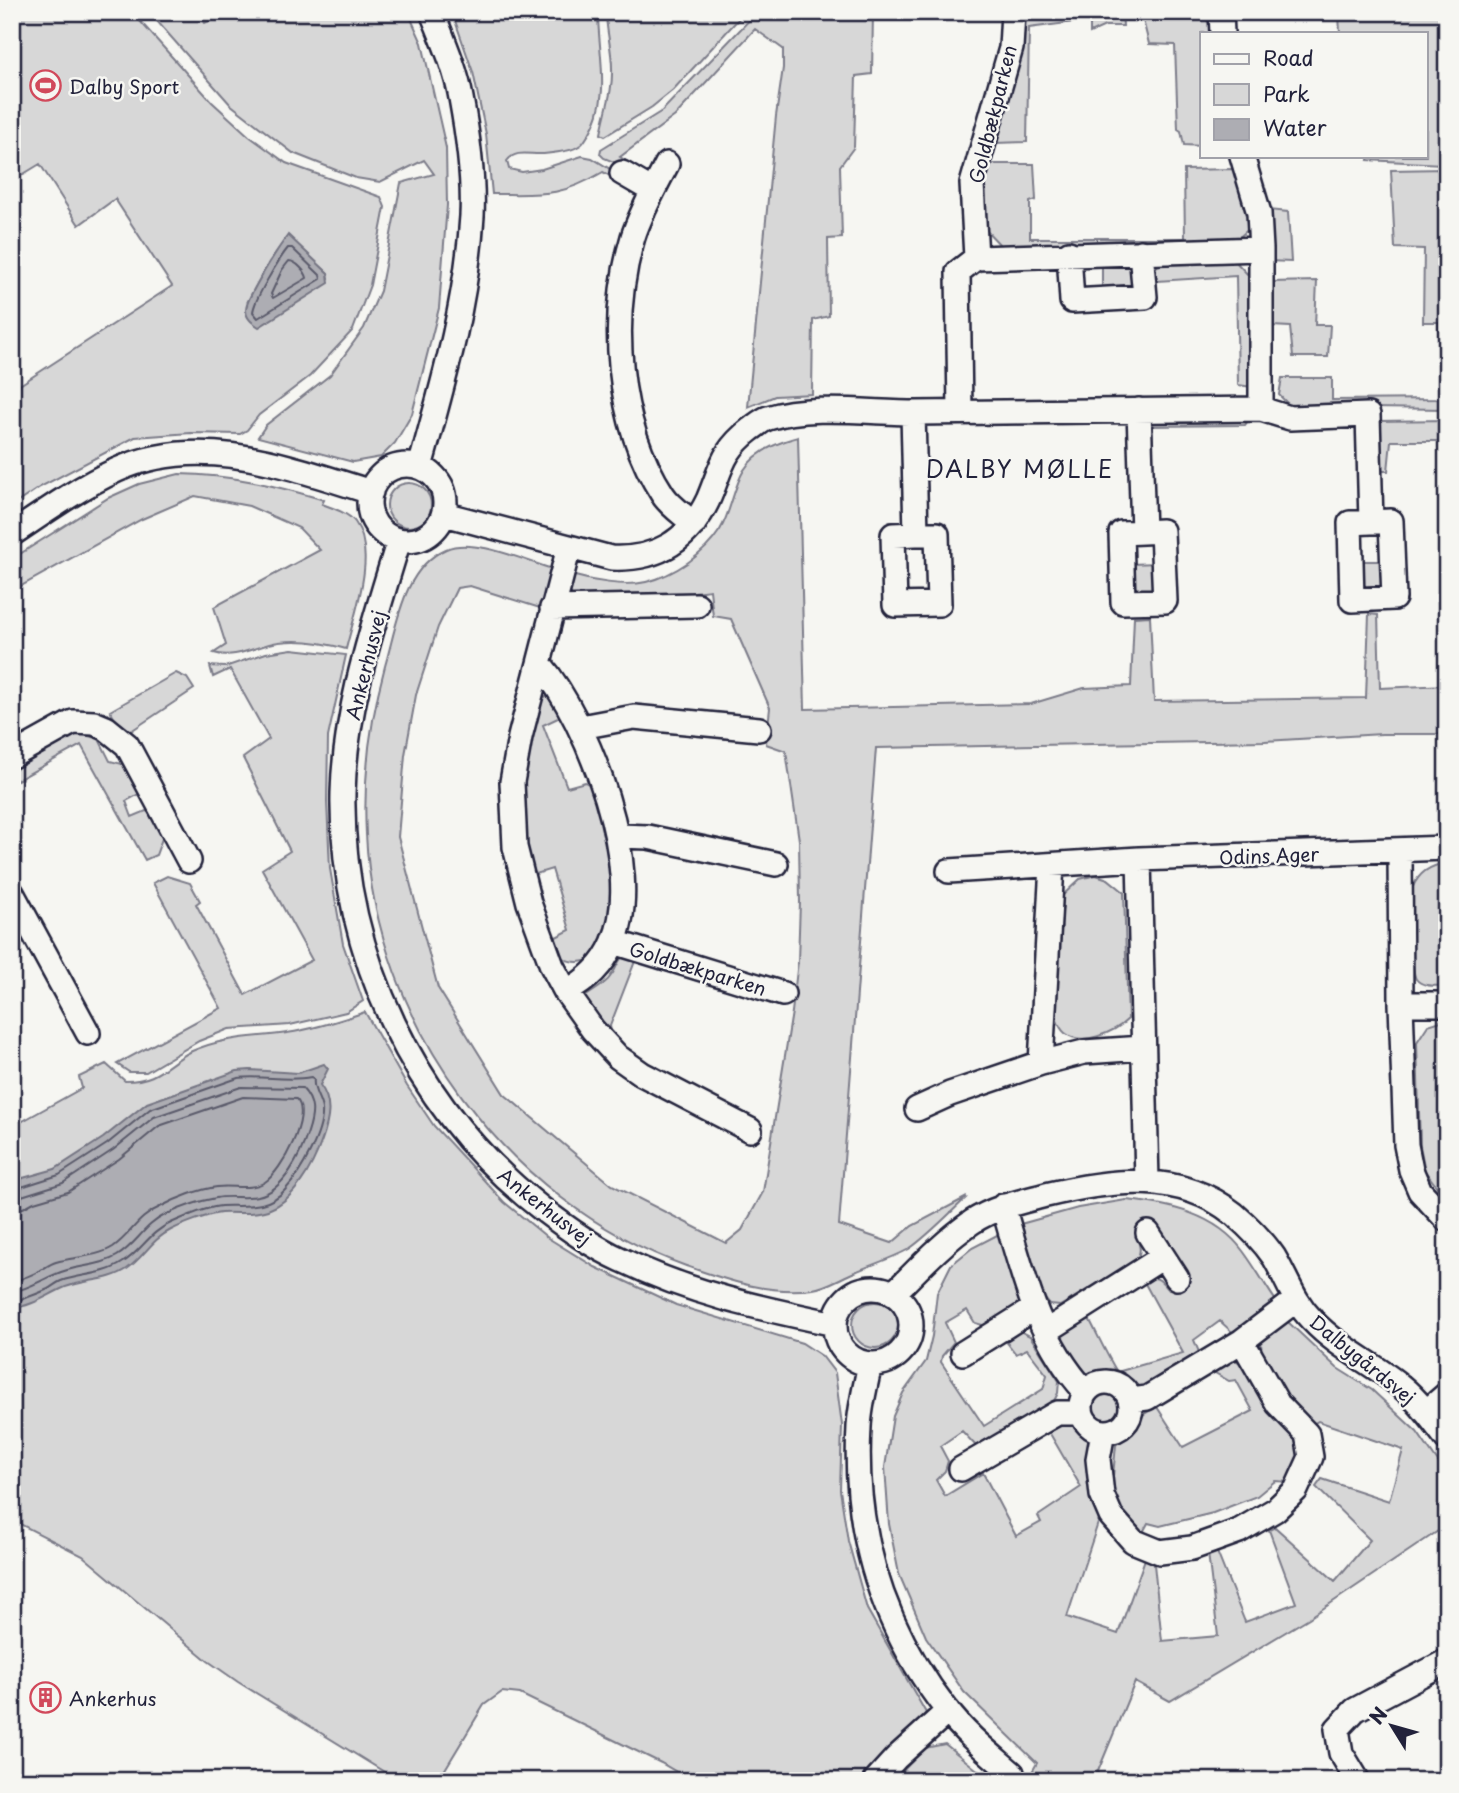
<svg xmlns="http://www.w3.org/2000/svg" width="1459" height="1793" font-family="'Playpen Sans',sans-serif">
	<rect width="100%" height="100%" fill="#f6f6f2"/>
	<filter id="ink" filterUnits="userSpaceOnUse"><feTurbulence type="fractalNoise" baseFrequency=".0143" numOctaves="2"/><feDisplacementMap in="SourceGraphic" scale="14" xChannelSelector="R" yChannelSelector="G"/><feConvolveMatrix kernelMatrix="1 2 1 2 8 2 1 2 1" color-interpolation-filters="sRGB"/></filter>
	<g filter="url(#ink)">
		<!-- green -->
		<path fill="#d7d7d7" stroke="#7c7c89" stroke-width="2" fill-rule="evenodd" d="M12,12h120l80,90 37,34 37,27 95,34 4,10 -15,78 -17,45 -43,46 -51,39 -12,15 -7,4 -49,-1 -56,4 -95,50 -28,19v-116l160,-104 -57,-87 -36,26 -39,-61 -28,17zM288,236l40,37 1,5 -81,23 21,-39z
			M149,12h28l3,4 9,-4h10l6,11 21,-11h182l14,31 24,105 1,57 -8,103 -27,106 -17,29 -14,14 -28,5 -95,-25 8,-12 64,-50 34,-47 16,-37 21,-108 33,-9 -10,-14 -44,22 -24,-4 -63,-25 -63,-49z
			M452,12h146c0,42 14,84 -9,122 -3,4 -5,10 -10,12 -8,6 -27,7 -37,8 -12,1 -26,-5 -35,7l2,8 13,3 20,-3 40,-13 10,2 26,16 -4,4 -11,-6c-44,26 -62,22 -111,22l-6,-60 -13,-62z
			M606,12h139l-72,78 -21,17 -47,29 -4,-2c4,-23 12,-42 11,-66 0,-19 -6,-37 -6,-56z
			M757,12h116l-1,62 -16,2 -2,71 -14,19 2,72 -14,1 1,77 -16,4 -1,74 -37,2 -27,11 28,-291 7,-48v-19l-28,-20 -80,87 -55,41 18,11 3,5 -37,-15 -4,-4 1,-5 61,-38z
			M1022,12h52l1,10 -46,6 -2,114 -32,1z
			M1090,12h32l1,14h-18l-15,7z
			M1141,12l7,2 51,1 14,10v8h-11v113l-18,-1 -3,-14 -3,-2 -3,-84 -26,-1z
			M1314,12h133v140l-5,12 -74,-4 1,-4h57v-123h-86l-1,-19z
			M988,164h46l2,36 -6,2v36h155l-1,-68 50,-1 18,57 -18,16 -232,5 -20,-21v-41z
			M1444,169v30l3,22v188l-156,-2 -12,-12 3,-17h50v22l109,-1 -2,-77h-16l1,-73 -29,-1 -4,-78z
			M1269,210l19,2 3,50 -23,-1z
			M1235,261l16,17 1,109 -14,-2 -2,-109 -79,5 -2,-13 6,-5z
			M1102,262h29v29h-29z
			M1317,281l-2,44h15l-2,32h-35l-3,-30 -18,-1 -2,-44z
			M1159,417h86l3,4 -3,4 -95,1z
			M1447,420v21h-56l-3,30h-7l-2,-50z
			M798,437l7,272 226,-5 53,-16 47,-2 3,-69 16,-1 4,85 212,-3 3,-84 9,1 2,73 67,-3v49h-65l-117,7 -389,7 -37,477 53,18 20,-17 55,-29c-16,15 -40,40 -58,52 -18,10 -36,15 -54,23 -13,5 -28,15 -42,17 -45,6 -87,-9 -127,-23 -179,-64 -311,-243 -320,-432 -3,-58 4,-113 19,-168 12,-41 18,-98 61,-117 27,-12 79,12 107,20l-13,39 -70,-22 -13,2 -19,39 -22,68 -11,60 -7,82 40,151 66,106 108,91 114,58 16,-13 21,-38 29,-180 6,-51 2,-59 -1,-62 -13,-89 -20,-7 4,-36 -39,-89 -18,-3 -3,-26 -16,2 -10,10 -118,-6 5,-21c21,6 53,12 75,7 28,-7 58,-27 74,-52 11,-18 13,-42 24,-60 11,-18 35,-28 54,-33z
			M179,474c53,1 95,11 145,26l-2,4c11,4 26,9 33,18 23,31 -1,93 -9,127 -21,-6 -45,-10 -67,-7 -22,3 -43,18 -65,11l12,-8 -12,-38 106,-57 -21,-22 -50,-22 -54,-10 -53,23 -130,72v-32l96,-61 31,-14z
			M387 505a22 22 0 1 1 44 0a22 22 0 1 1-44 0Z
			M1360,561h26v28h-26z
			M1157,563v29l-25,1 -1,-29z
			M292,649l54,6 -18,82 -1,65 3,67 13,75 20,57 -17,11 -56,13 -61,4 -30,12 -53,31h-17l-12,-8 104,-56 -68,-125 14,-7 23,7 10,18 -4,3 49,91 67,-35 -50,-91 28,-18 -47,-93 26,-19 -39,-70 -17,8 -3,-11 15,1 41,-14z
			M176,673l11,5 7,11 -63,42 -11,-4 -10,-16z
			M540,696l13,2 7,15 -2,5 -15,7 24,62 18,-5 6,3c7,21 14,42 18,63 4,28 10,114 -31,114 -13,0 -20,-6 -26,-16l4,-9 14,-7 -18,-61 -16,5 -8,-7 -4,-30 -1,-63z
			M75,732l24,7 11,22 20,5 10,21 -1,7 -13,7 6,16 14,-6 6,2 12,20 -8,22 -11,5 -64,-115 -69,38v-16z
			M1447,863v123c-10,-1 -24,2 -31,-7 -5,-8 -7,-84 -3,-92 6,-15 19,-22 34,-24z
			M1096,875l12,4 16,13 4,127c-13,13 -46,28 -63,14 -5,-4 -7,-10 -9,-15l7,-123 17,-16z
			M626,954l11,2 -27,70 3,16 -27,-33v-13c11,-7 21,-13 27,-23 5,-8 5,-14 13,-19z
			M365,1012l42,74 27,40 70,76 44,36 47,29 81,38 126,38 20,13 13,17 7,52 -2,65 8,51 19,68 59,104c-18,25 -43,43 -63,68h-171l-31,-18 -141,-69 -18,-2 -18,13 -46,76h-39l-161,-99 -30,-21 -125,-105 -71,-36v-393l70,-39 -3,-11 27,-13 19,17c35,0 40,-17 67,-30 35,-15 60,-13 95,-18 27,-4 52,-12 78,-21z
			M1447,1019v181l-22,-29 -5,-25 -3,-104 11,-17z
			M1126,1200c43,4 90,14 117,51 12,16 22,34 33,50l-43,32 -13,-12 -26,19 5,12 -54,35 -10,1 -12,-9 -15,-4 -16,2 -16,-8 -17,-34 27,-22c11,20 19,39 31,59l66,-19 -40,-73c13,-5 17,-1 25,9l16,-10 -33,-53 -15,10c4,10 6,15 0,24l-76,46 -10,-1 -6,-7 -27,-73 61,-17z
			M1001,1233l22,66 -6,12 -31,15 -11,-3 -8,-13 -22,13 9,19 -12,14 -1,6 43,64 59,-37 4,-14 -20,-26 -11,5 -11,-14 15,-9 10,5 29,45 -1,12 -6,12 -67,41h-9l-14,-15 -22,15 8,15 -3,10 -9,9 9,16 38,-23 33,63 25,-14 -3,-6 43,-29 -32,-55 20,-10 18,13 8,13 -1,40 5,32 -32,97 51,17 27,-75 9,5 8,77 56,-5 -10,-83 9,-1 28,70 51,-19 -27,-73 6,-3 60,54 35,-41 -54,-53 6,-8 67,22 14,-51 -85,-29 -10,6c-22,-24 -52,-56 -46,-90l24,-17 51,48 35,22 45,42 30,43v50l-138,93 -139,83 -35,-19 -41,99h-67l10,-18 -73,-71 -38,-55 -27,-63 -10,-50 -4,-57 8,-51 10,-23 23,-32 6,-25 5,-43 14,-28 21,-17z
			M852 1325a23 23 0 1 1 46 0a23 23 0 1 1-46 0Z
			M1231,1360l6,1 9,6 15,34 34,39 5,13 -10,29 -15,-1 -18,15 -44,17 -53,13 -12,-3 -7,13 -23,-23 -6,-27 4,-41c5,-7 12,-8 17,-15 12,-15 3,-13 24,-23l26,40 70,-36 -17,-31 -7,1 -19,-11z
			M1093 1409a14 14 0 1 1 28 0a14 14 0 1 1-28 0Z
			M945,1744l46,37h-98l32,-33z"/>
		<!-- water -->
		<path fill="#adadb3" stroke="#757583" stroke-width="2" d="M288,235l40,38 1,10 -70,44c-6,-4 -13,-8 -13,-17 0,-13 33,-63 42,-75z
			M324,1064l4,5 -8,16c13,17 9,35 2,55 -9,26 -29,64 -58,71 -15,4 -28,1 -43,2 -12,1 -38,11 -50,17 -19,9 -27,27 -44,39 -19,13 -45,10 -66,20 -15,7 -31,18 -49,19v-124l11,-6 32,-9 48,-31 44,-35 90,-32 13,-1 48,3z"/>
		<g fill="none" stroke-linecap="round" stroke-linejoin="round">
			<!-- shore -->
			<path stroke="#5a5a6b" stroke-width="2" d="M288,248h4l28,27 1,4 -63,39 -5,-6c1,-12 26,-53 35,-64z
				M289,261c7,0 17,11 18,17l-34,20 -2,-4 11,-24z
				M12,1190l47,-15 48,-31 43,-35 88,-31c25,-3 49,4 73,-1l3,2c-2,11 6,18 8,30 2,23 -21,64 -37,81 -18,20 -40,15 -64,16 -15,1 -36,11 -50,17 -22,9 -30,29 -49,40 -18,12 -41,11 -61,18 -5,2 -9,6 -13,8 -11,5 -25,11 -36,12
				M12,1199l51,-16 50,-33 41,-33 87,-30 61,1c13,14 12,26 6,44 -7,22 -24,59 -50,64 -14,3 -29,-1 -42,2 -17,3 -36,10 -51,17 -21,10 -29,30 -48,41 -18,11 -42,9 -61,18 -15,6 -27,15 -44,18
				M12,1209l11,-1 11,-6 34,-10 51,-33 40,-33 84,-29 53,2c17,15 -15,73 -31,83 -14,9 -32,3 -48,5 -17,2 -40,11 -55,19 -26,11 -30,28 -49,41 -16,10 -39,10 -57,15 -7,2 -12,7 -19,10 -7,4 -16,7 -25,10"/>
			<defs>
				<path id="minor" d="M1221,12l1,21
					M1242,156l17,57 2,36
					M667,164c-12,23 -26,48 -34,73 -24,81 -17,186 30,258 7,11 21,20 31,29
					M622,173l31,18
					M1069,253l3,48 73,-4 -4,-45
					M976,258l-4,-74 39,-136 2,-36
					M1139,410l4,122 19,-1 3,70 -42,1 -2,-69 22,-1
					M960,412l-2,-140 18,-14 285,-9v160l29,9 78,-3 3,107 -21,1 2,77 42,-2 -3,-77 -20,1
					M913,413l3,121h21l2,70 -44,1 -2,-70 23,-1
					M369 503a38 38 0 1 1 76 0a38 38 0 1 1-76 0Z
					M420,467c23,-83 47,-165 52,-251 2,-38 -4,-80 -11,-118 -5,-29 -18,-58 -29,-86
					M444,514l167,44c45,2 77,-16 97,-58 14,-32 13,-48 43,-71 6,-4 11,-9 17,-11 43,-14 103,-5 148,-5 115,-2 230,-3 345,-4
					M12,534c34,-23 68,-47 105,-64 85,-38 172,-3 254,22
					M399,540c-25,83 -54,167 -56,253 -3,161 73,318 199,416 25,19 51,38 80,51 70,34 137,48 213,64
					M569,547l-49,190 -8,45 3,65 14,56 23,63 14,26 27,38 25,27 24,17 108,56
					M552,608l145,-3
					M540,664c48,56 106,208 73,279 -10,23 -26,37 -47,49
					M581,727l53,-10 125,12
					M12,756l61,-34 21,1 12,5 21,17 62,116
					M618,836l30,1 128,27
					M1400,851l1,153 5,141 5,25 9,21 27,29
					M1139,859l8,322
					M949,871l190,-12 308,-11
					M12,893l76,140
					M614,942l169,52
					M1401,1004h46
					M1041,1063l11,-198
					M917,1109l33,-15 91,-31 43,-11 59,-4
					M1003,1206c20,68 33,131 82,185
					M1148,1233l29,45
					M835 1326a38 38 0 1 1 76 0a38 38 0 1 1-76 0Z
					M893,1294c25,-25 50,-52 79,-72 23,-15 48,-20 74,-27 64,-15 133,-25 188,19 15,13 29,27 40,43 13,22 20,45 38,63 26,28 61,43 90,67 17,14 31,34 45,52
					M1045,1332l118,-75
					M963,1353l70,-44
					M870,1364c-4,20 -10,42 -11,63 -6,105 23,200 88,283 18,24 42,43 65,63
					M1081 1407a25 25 0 1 1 50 0a25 25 0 1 1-50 0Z
					M1131,1400l16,-2 95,-57 54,-41
					M1426,1412l21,-18
					M1103,1432l-5,27 4,36 9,21 22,25 27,11 32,-4 47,-17 36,-21 21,-20 15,-33 -4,-23 -29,-30 -36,-63
					M961,1469l96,-56h23
					M875,1781l21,-23 52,-47
					M1358,1781l-17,-28 -4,-24 18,-19 92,-49"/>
			</defs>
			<!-- minor casing -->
			<use href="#minor" stroke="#22223b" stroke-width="28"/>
			<!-- minor -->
			<use href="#minor" stroke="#f6f6f2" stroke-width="23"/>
		</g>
	</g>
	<!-- icons -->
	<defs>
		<symbol id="stadium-ring" viewBox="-11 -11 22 22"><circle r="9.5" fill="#f6f6f2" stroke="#d1495b" stroke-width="1.5"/><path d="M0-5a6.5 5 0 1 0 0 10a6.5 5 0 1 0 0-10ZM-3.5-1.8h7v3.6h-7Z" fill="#d1495b"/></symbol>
		<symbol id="building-ring" viewBox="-11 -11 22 22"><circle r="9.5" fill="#f6f6f2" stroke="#d1495b" stroke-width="1.5"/><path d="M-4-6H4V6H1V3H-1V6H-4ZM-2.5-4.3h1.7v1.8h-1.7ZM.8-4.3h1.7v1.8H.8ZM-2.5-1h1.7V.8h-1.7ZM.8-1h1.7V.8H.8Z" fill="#d1495b"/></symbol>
	</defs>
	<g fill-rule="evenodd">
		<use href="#stadium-ring" x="28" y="68" width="35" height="35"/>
		<use href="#building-ring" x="28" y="1680" width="35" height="35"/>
	</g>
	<g text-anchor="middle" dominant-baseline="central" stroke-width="5" stroke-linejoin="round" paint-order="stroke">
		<!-- poi labels -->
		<g font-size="19" fill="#22223b" stroke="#f6f6f2" text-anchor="start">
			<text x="69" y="86">Dalby Sport</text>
			<text x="69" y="1698">Ankerhus</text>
		</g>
		<!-- street labels -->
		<g font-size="19" fill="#22223b" stroke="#f6f6f2">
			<text transform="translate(992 114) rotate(-76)">Goldbækparken</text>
			<text transform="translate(365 665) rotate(-76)">Ankerhusvej</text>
			<text transform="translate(1269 855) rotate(-2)">Odins Ager</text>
			<text transform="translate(698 968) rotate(17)">Goldbækparken</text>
			<text transform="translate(545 1206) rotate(38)">Ankerhusvej</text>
			<text transform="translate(1363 1359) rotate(39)">Dalbygårdsvej</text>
		</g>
		<!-- quarter labels -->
		<g font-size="23" letter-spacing="2" fill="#22223b" stroke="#f6f6f2">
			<text x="1020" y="468">DALBY MØLLE</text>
		</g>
	</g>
	<!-- margin -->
	<rect width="1459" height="1793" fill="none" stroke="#f6f6f2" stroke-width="42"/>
	<rect x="21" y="21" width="1417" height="1751" fill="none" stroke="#22223b" stroke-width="2.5" filter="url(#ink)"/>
	<!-- legend -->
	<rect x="1200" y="32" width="228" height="126" fill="#f6f6f2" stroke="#a1a1a9" stroke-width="2"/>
	<rect x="1214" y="54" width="35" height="10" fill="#f6f6f2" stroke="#a1a1a9" stroke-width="2"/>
	<text x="1263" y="66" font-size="21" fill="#22223b">Road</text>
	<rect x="1214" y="84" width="35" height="21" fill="#d7d7d7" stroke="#a1a1a9" stroke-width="2"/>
	<text x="1263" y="102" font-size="21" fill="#22223b">Park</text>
	<rect x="1214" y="119" width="35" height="21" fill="#adadb3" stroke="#a1a1a9" stroke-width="2"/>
	<text x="1263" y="136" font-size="21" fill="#22223b">Water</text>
	<!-- north arrow -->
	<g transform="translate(1392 1726) rotate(307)" stroke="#f6f6f2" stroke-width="5" paint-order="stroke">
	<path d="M0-5L12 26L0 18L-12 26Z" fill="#22223b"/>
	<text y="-10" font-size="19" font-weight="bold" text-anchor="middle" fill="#22223b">N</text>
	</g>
</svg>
